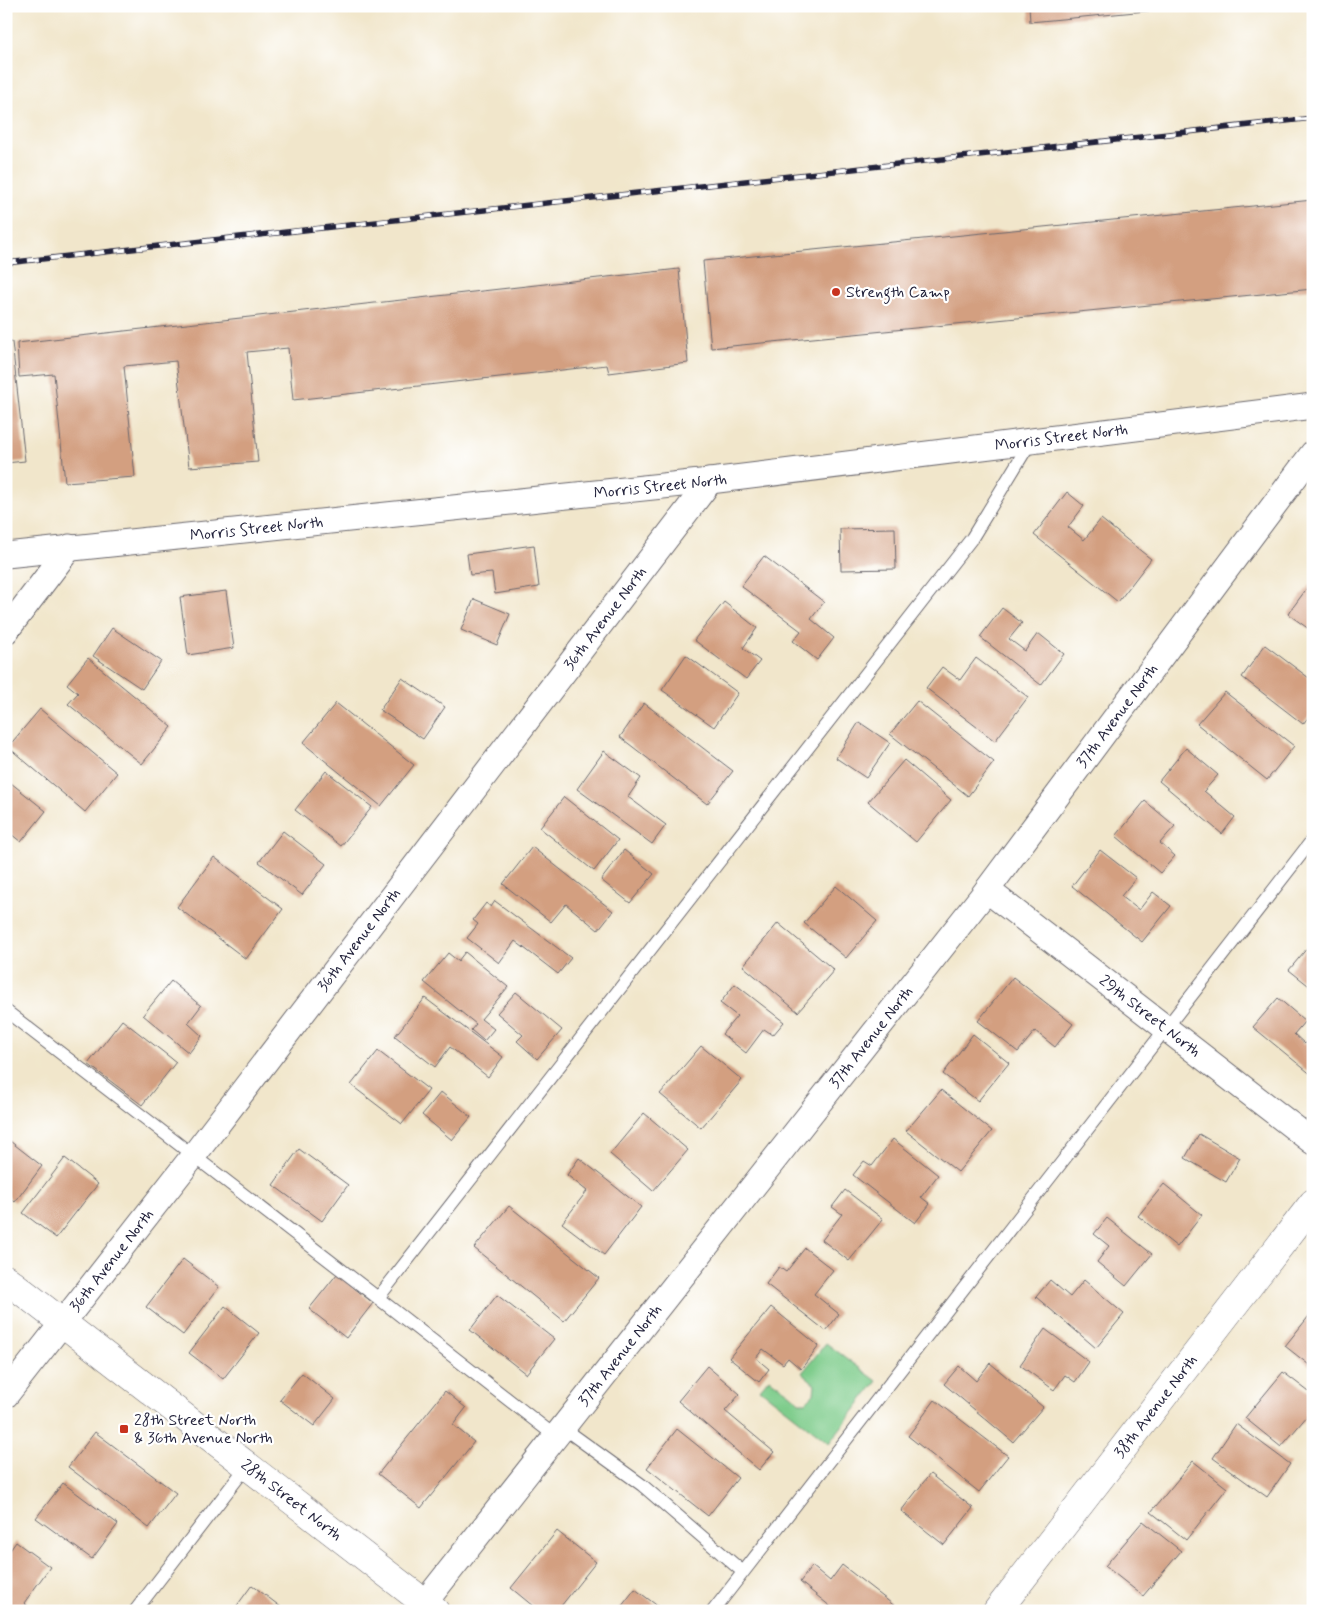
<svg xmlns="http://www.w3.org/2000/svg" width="1319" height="1617" font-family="Mynerve,sans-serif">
	<rect width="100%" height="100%" fill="#fff"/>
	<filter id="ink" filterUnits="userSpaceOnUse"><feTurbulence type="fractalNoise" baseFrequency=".02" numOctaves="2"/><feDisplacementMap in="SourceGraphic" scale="10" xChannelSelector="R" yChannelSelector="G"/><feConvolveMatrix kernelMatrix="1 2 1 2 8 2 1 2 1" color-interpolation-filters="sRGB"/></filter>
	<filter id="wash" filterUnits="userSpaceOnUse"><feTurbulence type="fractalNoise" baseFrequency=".0096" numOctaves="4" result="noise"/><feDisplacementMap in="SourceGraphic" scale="20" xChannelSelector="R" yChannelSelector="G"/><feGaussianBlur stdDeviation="1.12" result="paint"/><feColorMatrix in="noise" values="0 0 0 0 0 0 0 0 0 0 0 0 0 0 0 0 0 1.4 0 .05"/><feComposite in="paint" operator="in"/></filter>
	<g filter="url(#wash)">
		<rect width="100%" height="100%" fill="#f1e6cb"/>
		<!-- green -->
		<path fill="#7ecc8b" stroke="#507763" d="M826,1343l51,38 -48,62 -69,-54 9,-11c10,9 21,13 30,24h7l8,-8 1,-10 -13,-11z"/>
		<g id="blocks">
			<!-- building -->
			<path fill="#d39f80" d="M1029,6h148l1,2 -148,14z
				M1313,200v89l-602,59 -8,-87z
				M679,269l9,94 -79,10 -2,-8 -314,35 -5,-52 -41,4 11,110 -69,5 -13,-106 -52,5 11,111 -70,5 -11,-108 -35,3 -2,-34z
				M12,342l13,119 -19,2v-120z
				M1067,492l17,14 -16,21 16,13 17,-21 50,40 -33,43 -84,-67z
				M895,528l1,41 -55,1 -1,-41z
				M534,545l5,42 -44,7 -3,-21 -22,2 -3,-21z
				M764,556l60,46 -13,17 23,19 -17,22 -24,-19 8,-10 -60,-45z
				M1313,580v52l-25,-18z
				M226,591l8,57 -46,7 -8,-58z
				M474,599l36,15 -13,31 -36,-15z
				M724,602l33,26 -14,20 17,13 -14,18 -52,-39z
				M1002,608l20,15 -13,16 16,12 13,-18 26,21 -23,31 -61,-48z
				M112,628l49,33 -19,28 -49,-33z
				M1265,645l48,36v30l-10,13 -61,-47z
				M686,655l52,38 -24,34 -52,-37z
				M88,658l84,69 -30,37 -74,-60 10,-11 -11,-9z
				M976,658l52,39 -33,44 -69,-53 16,-21 18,13z
				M402,678l43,29 -22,32 -43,-29z
				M1225,692l69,54 -27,34 -70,-56z
				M917,701l77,61 -26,34 -78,-62z
				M336,703l78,62 -33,41 -78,-63z
				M644,703l89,68 -26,33 -87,-67z
				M40,709l77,64 -32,39 -77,-65z
				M859,722l31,21 -24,35 -30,-20z
				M1186,748l32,27 -14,16 31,26 -13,17 -63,-53z
				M604,751l37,27 -13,19 38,28 -14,19 -75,-55z
				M904,760l47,40 -35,42 -48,-40z
				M326,771l46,36 -31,39 -46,-36z
				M6,779l40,32 -25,31 -15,-12z
				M564,797l54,43 -24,31 -54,-43z
				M1145,801l30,25 -15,17 15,13 -15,17 -44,-37z
				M283,831l43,33 -24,31 -43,-33z
				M532,847l81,64 -15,19 -32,-26 -15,18 -48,-38z
				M624,850l30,24 -24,29 -29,-23z
				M1100,850l36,28 -15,18 18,14 14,-18 18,14 -29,36 -70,-56z
				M214,857l69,52 -37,50 -69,-52z
				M836,886l41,35 -31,37 -42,-35z
				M495,901l76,57 -13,16 -43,-33 -16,22 -32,-25 11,-14 -5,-4 13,-17 5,4z
				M778,923l56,47 -36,42 -55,-46z
				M1313,941v48l-24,-19z
				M465,952l43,35 -27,32 13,10 -10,12 -13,-11 5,-6 -52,-42 24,-29 10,8z
				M1013,977l60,47 -18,23 -20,-16 -17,21 -40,-31z
				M171,981l30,25 -13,17 14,13 -13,17 -46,-38z
				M735,984l49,38 -11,13 -9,-6 -18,24 -24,-19 15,-18 -17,-13z
				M516,992l46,38 -25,29 -20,-18 6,-6 -26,-22z
				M425,998l78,59 -15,20 -38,-30 -15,20 -40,-31z
				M1278,998l27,23 -11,13 11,10 8,-10v42l-60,-49z
				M122,1020l54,42 -34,43 -54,-41z
				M973,1034l36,29 -31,38 -35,-27z
				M701,1046l41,34 -41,48 -41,-34z
				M378,1051l51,39 -27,34 -51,-39z
				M941,1090l51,41 -34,41 -52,-41z
				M441,1092l30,25 -19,23 -30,-25z
				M644,1113l44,37 -35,41 -43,-37z
				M1199,1134l41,24 -14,24 -41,-24z
				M6,1138l36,28 -27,36 -9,-7z
				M893,1139l45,36 -17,22 9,7 -15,19 -62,-48 11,-14 8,5z
				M299,1149l49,36 -26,36 -49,-36z
				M65,1158l33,26 -42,54 -33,-25z
				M579,1158l62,49 -37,48 -42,-32 25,-32 -20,-16z
				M1164,1184l38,31 -25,32 -39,-31z
				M845,1190l38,29 -34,42 -27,-21 20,-26 -10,-7z
				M509,1206l90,72 -35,43 -90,-73z
				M1107,1218l45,36 -26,32 -29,-24 12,-16 -15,-12z
				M805,1248l28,22 -19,24 25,20 -13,17 -60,-47 13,-17 7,5z
				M183,1259l36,28 -36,48 -37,-28z
				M337,1274l36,29 -27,35 -37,-29z
				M1050,1280l20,17 14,-17 40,34 -28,34 -60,-51z
				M497,1295l57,44 -28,35 -56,-44z
				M225,1306l34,27 -36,46 -34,-26z
				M771,1307l48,39 -18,23 -13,-11 -5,6 -20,-15 -7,9 13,11 -10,13 -30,-24z
				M1313,1311v57l-28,-22z
				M1045,1329l44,33 -14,20 -10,-7 -11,15 -34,-25z
				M990,1363l53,44 -30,35 -69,-58 15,-18 17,15z
				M707,1366l33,28 -15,17 49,41 -15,18 -81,-69z
				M1283,1372l30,23v14l-32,38 -36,-29z
				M302,1373l33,26 -21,27 -34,-26z
				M445,1391l21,17 -13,17 21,17 -53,66 -43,-34z
				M935,1400l73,56 -29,36 -71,-56z
				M1236,1424l54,40 -23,33 -54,-39z
				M677,1429l61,49 -30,38 -61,-48z
				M95,1432l81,61 -27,35 -81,-61z
				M1193,1461l34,27 -41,52 -35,-28z
				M930,1474l43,34 -29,37 -43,-34z
				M63,1483l55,41 -26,35 -56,-41z
				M1143,1521l38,30 -38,45 -38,-30z
				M557,1531l39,31 -39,49h-18l-28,-23z
				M16,1542l34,25 -26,36 10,8h-28v-55z
				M842,1565l54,42 -3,4h-57l-36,-29 12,-16 18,15z
				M252,1585l34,26h-53z
				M635,1589l20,15 8,7h-45z"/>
		</g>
	</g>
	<g filter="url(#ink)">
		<use href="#blocks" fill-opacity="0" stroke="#6a676d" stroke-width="1"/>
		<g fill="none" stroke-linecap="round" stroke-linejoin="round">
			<defs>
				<path id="service" d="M6,1011l372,287
					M562,1427l80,58 101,87
					M555,1436l-177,-138 594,-760 59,-97
					M135,1611l112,-145
					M713,1611l600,-772"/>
				<g id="minor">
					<path id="s1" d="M6,555l704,-74 603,-75"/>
					<path d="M6,631l64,-84"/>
					<path id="s2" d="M987,890l326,252"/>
					<path id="s3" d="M6,1395l188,-240 516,-674"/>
					<path id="s4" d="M418,1611l569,-721 326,-437"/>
				</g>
				<g id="tertiary">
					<path id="s5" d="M6,1279l429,332"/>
				</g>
				<g id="secondary">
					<path id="s6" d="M997,1611l316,-408"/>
				</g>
			</defs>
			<!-- service casing -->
			<use href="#service" stroke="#6a676d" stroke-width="14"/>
			<!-- minor casing -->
			<use href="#minor" stroke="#6a676d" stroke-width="27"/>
			<!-- tertiary casing -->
			<use href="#tertiary" stroke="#6a676d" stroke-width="29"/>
			<!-- secondary casing -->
			<use href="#secondary" stroke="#6a676d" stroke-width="29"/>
			<!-- service -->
			<use href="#service" stroke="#fff" stroke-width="12"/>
			<!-- minor -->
			<use href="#minor" stroke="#fff" stroke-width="25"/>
			<!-- tertiary -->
			<use href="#tertiary" stroke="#fff" stroke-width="28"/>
			<!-- secondary -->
			<use href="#secondary" stroke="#fff" stroke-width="28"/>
			<defs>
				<path id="rail" d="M6,263l1307,-145"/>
			</defs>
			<!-- rail casing -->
			<use href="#rail" stroke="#22223b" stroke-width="5.5"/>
			<!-- rail -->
			<use href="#rail" stroke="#fff" stroke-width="4" stroke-dasharray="11" stroke-linecap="butt"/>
		</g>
	</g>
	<!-- markers -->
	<g fill="#c8321e" stroke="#fff" stroke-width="2">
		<circle cx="836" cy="292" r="5"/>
		<rect x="119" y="1424" width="10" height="10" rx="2.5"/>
	</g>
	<g text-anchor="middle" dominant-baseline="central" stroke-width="4.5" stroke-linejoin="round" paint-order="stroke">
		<!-- poi labels -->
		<g font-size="16" fill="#22223b" stroke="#fff" text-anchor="start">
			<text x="846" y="292">Strength Camp</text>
			<text x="134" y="1420">28th Street North<tspan x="134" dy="18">&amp; 36th Avenue North</tspan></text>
		</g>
		<!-- street labels -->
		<g font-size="16" fill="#22223b" stroke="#fff">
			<text stroke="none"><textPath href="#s1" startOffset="1062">Morris Street North</textPath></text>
			<text stroke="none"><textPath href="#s1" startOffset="658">Morris Street North</textPath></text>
			<text stroke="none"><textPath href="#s1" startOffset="252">Morris Street North</textPath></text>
			<text stroke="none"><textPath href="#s3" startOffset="981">36th Avenue North</textPath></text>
			<text stroke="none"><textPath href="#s4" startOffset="1136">37th Avenue North</textPath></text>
			<text stroke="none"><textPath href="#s3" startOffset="576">36th Avenue North</textPath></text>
			<text stroke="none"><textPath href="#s2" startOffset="206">29th Street North</textPath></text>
			<text stroke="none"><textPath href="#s4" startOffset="731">37th Avenue North</textPath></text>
			<text stroke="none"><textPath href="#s3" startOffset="171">36th Avenue North</textPath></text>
			<text stroke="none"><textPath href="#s4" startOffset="326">37th Avenue North</textPath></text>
			<text stroke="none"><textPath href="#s6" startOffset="259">38th Avenue North</textPath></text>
			<text stroke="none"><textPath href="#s5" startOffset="361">28th Street North</textPath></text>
		</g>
	</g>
	<!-- margin -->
	<rect width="1319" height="1617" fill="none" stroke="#fff" stroke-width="25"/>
</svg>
